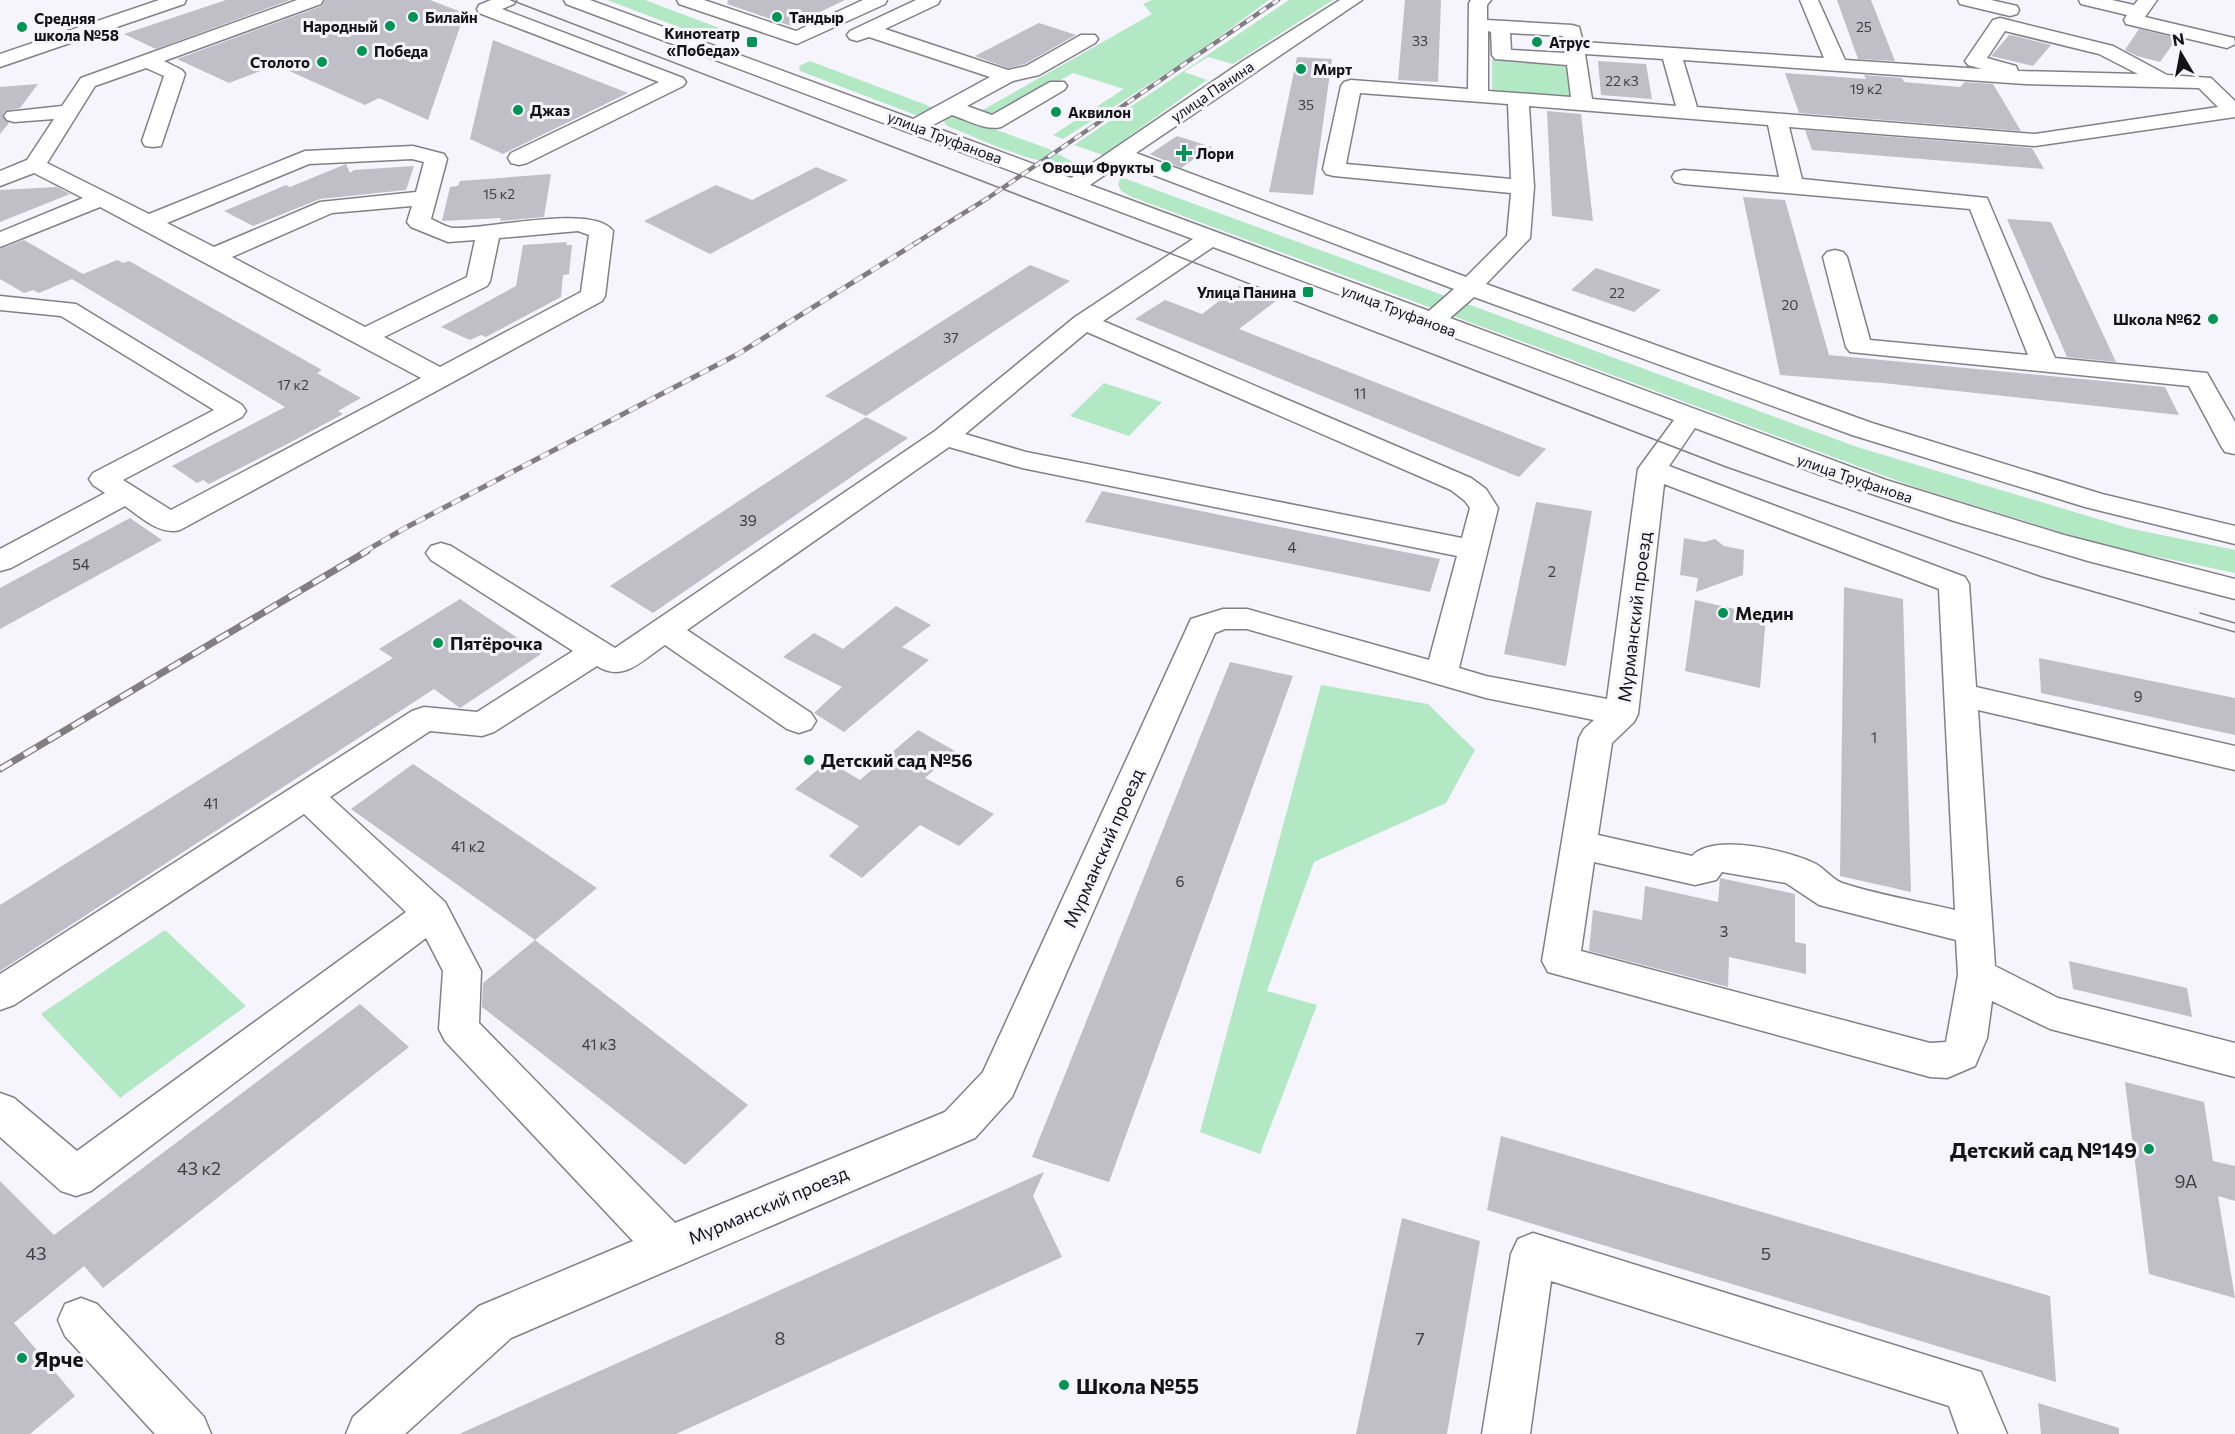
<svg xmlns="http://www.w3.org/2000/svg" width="2235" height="1434" font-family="Commissioner,sans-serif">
	<rect width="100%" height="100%" fill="#f6f4fc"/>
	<!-- green -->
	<path fill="#b3e8c4" d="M607,0h38l98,37 -13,6 -22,-5z
		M1152,0h117l-79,58 -127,81 -10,-4 71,-46 -51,-16 -77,44 -15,-6 171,-97 -9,-10z
		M1289,0h44l-100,64 -25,-7 -24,15 23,8 -104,75 -29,-10z
		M1492,60l77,6 3,35 -80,-8z
		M810,61l127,48 -7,5 -12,2 -118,-45 -1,-5z
		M956,115l93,34 33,18c-47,-1 -92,-24 -135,-41l-4,-6z
		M1121,177l736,270 271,81 107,22v23l-133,-28 -193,-60 -777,-288 -11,-6 -3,-7z
		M1104,383l58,19 -33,34 -59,-20z
		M1321,685l107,19 47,46 -29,53 -132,59 -47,129 50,14 -57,149 -60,-22z
		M165,930l81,76 -126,92 -79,-84z"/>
	<!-- building -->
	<path fill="#c0bec6" d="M226,0h64l-134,49 -32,-15z
		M325,0h105l39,15 -6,3 -35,102 -49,-22 -14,7 -89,-40 -47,18 -52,-24 145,-53z
		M728,0h117l-54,26 -64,-22z
		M1405,0h36l-3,82 -40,-2z
		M1837,0h34l24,61 -37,-2z
		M1039,23l37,12 -51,29 -17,4 -33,-12z
		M2139,29l38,9 -17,24 -23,-6 -12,-6z
		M2009,35l6,1 36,9 -18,21 -42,-10z
		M493,40l94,37 41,16 -125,61 -33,-15z
		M1297,57l35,2 -19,136 -44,-3z
		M1598,61l48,3 6,35 -51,-4z
		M1785,73l81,6 -2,-4 38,3 2,4 56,5 5,-5 28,2 28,47 -222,-18z
		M38,84l-18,24 -15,3 -3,5 7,7 -9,11v-47z
		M1547,111l34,3 12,107 -41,-5z
		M1805,130l227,18 12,21 -232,-19z
		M1177,136l35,11 -31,21 -31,-14z
		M346,164l4,9 4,-3 60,-4 -8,24 -86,9 -67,27 -29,-15 62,-26 4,2z
		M816,167l32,13 -138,74 -66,-33 72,-36 36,15z
		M551,174l-7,43 -44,4 1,-3 -59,3 8,-34 8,-1 2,-5z
		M57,187l13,7 -70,28v-32z
		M1743,197l42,3 44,155 336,32 14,28 -296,-32 -103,-8z
		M2007,219l44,3 65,140 -49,-5z
		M24,240l59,34 34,-14 6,3 6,-2 193,109 -5,3 44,25 -23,13 5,3 -50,27 -84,43 -6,-4 -6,3 -25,-17 113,-59 -213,-128 -33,14 -6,-3 -9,3 -24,-14v-30z
		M567,242l-1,3h6l-3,29 -6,1 -2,22 -75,40 -5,-2 -11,5 -29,-13 75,-41 7,-41z
		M1030,265l40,16 -204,135 -41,-20z
		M1596,268l65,22 -27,22 -63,-22z
		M1239,286l37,15 -37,28 307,120 -27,28 -384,-158 30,-19 37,14z
		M866,417l42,21 -255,175 -43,-27z
		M1102,491l247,50 91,18 -10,33 -345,-70z
		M1536,502l56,9 -26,155 -62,-12z
		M130,518l32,22 -162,89v-41z
		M1684,538l20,4 11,-3 9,7 20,4 -1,25 -47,17 2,-14 -18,-3z
		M1844,587l59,12 8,293 -71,-16z
		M460,599l81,55 -81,54 -26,-19 -434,282v-66l393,-247 -14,-9z
		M1695,600l71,16 -6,72 -75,-17z
		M896,606l35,19 -29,22 27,13 -85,72 -30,-19 28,-26 -59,-30 31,-24 29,16z
		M2039,658l196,40v37l-194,-42z
		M1230,662l63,14 -184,506 -77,-25z
		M918,730l37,21 -30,27 69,36 -35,32 -39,-21 -58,53 -33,-22 30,-30 -64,-37 33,-28 32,19z
		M413,764l184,124 -62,52 -184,-131z
		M1720,878l75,16v48l11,2v30l-77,-17 -1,30 -139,-36 4,-41 49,10 3,-34 73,16z
		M535,940l213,165 -63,60 -203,-158 1,-24z
		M2069,961l118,27 5,29 -119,-28z
		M360,1004l49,43 -306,241 -19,-22 -70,57 61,73 -45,38h-30v-253l54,54z
		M2125,1082l79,20 9,59 22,5v35l-17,-5 17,102 -86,-24z
		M1501,1136l549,160 6,86 -569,-172z
		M1044,1172l-11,24 29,61 -386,177h-217z
		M1402,1218l78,23 -33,193h-91z
		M2038,1403l81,25v6h-78z"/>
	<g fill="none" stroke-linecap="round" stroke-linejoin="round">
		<defs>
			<path id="minor" d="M159,0h27l-2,4 -184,63v-13z
				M297,0h26l-2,4 -157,57 18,9 3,4 -24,72 -8,1 -8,-1 -3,-5 22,-65 -18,-8 -51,18 -48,77 102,51 156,-63 108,-5 31,8 3,5 -16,60c7,3 15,8 22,9 33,2 140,-25 160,3l-8,65 -3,5 -422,229c-21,5 -38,-12 -55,-24l-114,62 -11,3v-22l105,-56 -12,-8 -4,-6 4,-6 121,-63 -153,-94 -61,-6v-14l76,8 166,101 4,6 -4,6 -119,63 48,30 250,-132 -321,-171 -100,40v-15l83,-34 -49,-25 -34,13v-15l27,-11 27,-41 -40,3 -7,-2 -3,-4 3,-4 55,-6 19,-28zM412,159l12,3 -8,30 -96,10 -106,45 -47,-24 142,-59zM412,206l-5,16 4,5 37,15 27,-2 -8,37 -102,50 -133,-70 100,-44zM578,231l11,4 -8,57 -141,75 -56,-30 103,-51 3,-5 9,-43z
				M491,0h25l-2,4 -12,5 181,69 3,4 -3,4 -156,77 -8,2 -8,-2 -3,-5 3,-5 148,-71 -180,-69 -2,-4 2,-4z
				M564,0h26l323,119 77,-42 -121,-40 -12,4 -7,-2 -3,-4 3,-4 66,-31h24l-2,4 -53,25 123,41 18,-4 55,-31h14l3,4 -3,4 -56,32 -26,6 -46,25 25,9 58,-33h14l3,4 -3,4 -63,37c-15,4 -34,-7 -49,-12l-21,11 140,52 172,-117 97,-61h22l-226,153 330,124 41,-41 4,-43 -177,-17 -8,-2 -3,-5 18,-83 3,-4 7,-2 117,9 1,-86 2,-3h20l-4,5v15l85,5 7,2 4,15 241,16 -24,-58h18l27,60 137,9 -14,-4 -3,-4 28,-41 7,-2 113,28 54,29 44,3 24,23v16l-200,29 -246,-19 13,52 185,19 68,160 152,15 28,49v32l-10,-2 -4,-6 -32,-60 -339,-34 -4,-5 -23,-90 4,-5 8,-2 8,2 4,5 23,83 158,15 -58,-146 -287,-25 -8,-2 -3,-5 3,-5 8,-2 96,7 -11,-52 -239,-19 5,81 -4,51 -44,46 386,139 230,71 133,32v18l-150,-37 -233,-72 -378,-138 -24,21 436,162 178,55 171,44v20l-147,-38 -134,-40 -88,-29 -171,-64 -26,38 296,111 4,7 7,103 259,59v24l-257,-60 17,256 63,32 177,45v34l-185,-48 -58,-28 -5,37 -12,28 -28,12 -17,-1 -382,-105 -6,-11 37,-223 5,-9 10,-9 -108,-22 -239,-69h-22l-10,4 -203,464 -37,41 -464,200 -106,96h-59l7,-17 126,-111 154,-65 -188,-200 -6,-12 4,-58 -17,-33 -335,253 -15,5 -15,-5 -61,-54v-44l14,5 63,53 329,-239 -102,-98 -290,191 -14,5v-36l412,-263 12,-4 53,5 96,-61 -142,-91 -5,-7 5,-7 10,-3 10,3 164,102 320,-217 140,-114 118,-78 -627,-235zM1488,31l3,1 1,23 3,4 72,6 4,32 -83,-6zM2005,31l94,23 39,20 -120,-3 -2,-5 -29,-8zM1510,33l53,3 2,17 -54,-3zM1585,54l78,5 13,47 -84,-7zM1683,60l342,24 174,4 19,19 -183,27 -338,-27zM1360,93l148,11 3,75 -165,-15zM1122,163l332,126 -25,22 -339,-126zM1213,247l461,173 -36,49 -31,230 -121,-23 -27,-8 39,-160 -12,-19 -15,-11 -368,-157zM1087,332l364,158 14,11 5,7 -8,30 -436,-86 -61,-18zM949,447l73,21 435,88 -28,104 -182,-51h-24l-32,10 -208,453 -38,40 -270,111 -196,-200 2,-52 -36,-69 -115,-105 100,-66 52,5 12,-4 103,-66c27,17 45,-6 68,-21l122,84 12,4 12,-4 5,-8 -5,-8 -124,-83zM1664,484l275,105 16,321c-37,-9 -77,-15 -113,-27 -10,-4 -17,-14 -26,-19 -26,-13 -102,-32 -124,-8l-94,-21 14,-92 22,-21 4,-8zM1594,862l101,23 21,-5 6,-8 64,11 33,22 137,35 2,35 -12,67 -16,1 -349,-92z
				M677,0h27l92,31 67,-31h24l-2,4 -88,40 -118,-40z
				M1958,0h33l26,6 2,4 -2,4 -7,2 -50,-12z
				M2079,0h33l22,5 4,-5h19l-12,17 89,21 1,6 -8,4 -101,-24 -2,-4 3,-5 -46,-11z
				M1533,1233l448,139 26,62h-48l-10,-28 -398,-125 -21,153h-48l29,-180 7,-15z
				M81,1298l16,6 107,113 7,17h-56l-90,-98 -7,-16 7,-16z"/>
		</defs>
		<!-- minor casing -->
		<use href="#minor" stroke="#818087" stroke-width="3"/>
		<!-- minor -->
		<use href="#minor" fill="#fff" fill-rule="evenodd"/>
		<!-- tram -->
		<path stroke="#807e83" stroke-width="1.5" d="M511,0l1215,467 316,110 193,55
			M2200,613l35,10"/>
		<defs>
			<path id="rail-far2" d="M914,244l74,-46 290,-198"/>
			<path id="rail-far1" d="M364,552l41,-24 333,-174 178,-111"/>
			<path id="rail" d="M0,769l367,-218"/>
		</defs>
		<!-- rail-far2 casing -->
		<use href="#rail-far2" stroke="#807e83" stroke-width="4.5"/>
		<!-- rail-far1 casing -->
		<use href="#rail-far1" stroke="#807e83" stroke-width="5"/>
		<!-- rail casing -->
		<use href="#rail" stroke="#807e83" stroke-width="7"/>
		<!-- rail-far2 -->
		<use href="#rail-far2" stroke="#f6f4fc" stroke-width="3" stroke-dasharray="8" stroke-linecap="butt"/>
		<!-- rail-far1 -->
		<use href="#rail-far1" stroke="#f6f4fc" stroke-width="4" stroke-dasharray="10" stroke-linecap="butt"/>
		<!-- rail -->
		<use href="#rail" stroke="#f6f4fc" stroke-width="4.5" stroke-dasharray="14" stroke-linecap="butt"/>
	</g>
	<!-- markers -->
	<g fill="#019454" stroke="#f6f4fc" stroke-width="2">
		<circle cx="413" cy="17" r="6"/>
		<circle cx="777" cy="17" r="6"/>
		<circle cx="390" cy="26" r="6"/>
		<circle cx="22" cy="27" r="6"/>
		<rect x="746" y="36" width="12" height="12" rx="3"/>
		<circle cx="1537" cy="42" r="6"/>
		<circle cx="362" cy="51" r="6"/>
		<circle cx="322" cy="62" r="6"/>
		<circle cx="1301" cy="69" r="6"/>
		<circle cx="518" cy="110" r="6"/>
		<circle cx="1056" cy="112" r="6"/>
		<path d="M1181 144h6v6h6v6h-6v6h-6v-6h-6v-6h6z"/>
		<circle cx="1166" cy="167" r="6"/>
		<rect x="1302" y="286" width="12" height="12" rx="3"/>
		<circle cx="2213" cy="319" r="6"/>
		<circle cx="1723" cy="613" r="6"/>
		<circle cx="438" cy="643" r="6"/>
		<circle cx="809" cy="760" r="6"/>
		<circle cx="2149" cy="1149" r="6"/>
		<circle cx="22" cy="1358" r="6"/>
		<circle cx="1064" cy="1385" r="6"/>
	</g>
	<g text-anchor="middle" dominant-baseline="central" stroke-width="6" stroke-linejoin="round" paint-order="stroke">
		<!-- far-number labels -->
		<g font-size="14" fill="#3f3e42">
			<text x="1864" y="26">25</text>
			<text x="1420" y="40">33</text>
			<text x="1622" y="80">22 к3</text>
			<text x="1866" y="88">19 к2</text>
			<text x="1306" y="104">35</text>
			<text x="499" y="193">15 к2</text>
			<text x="1617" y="292">22</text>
			<text x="1790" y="304">20</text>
			<text x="951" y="337">37</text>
			<text x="293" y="384">17 к2</text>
		</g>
		<!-- far-poi labels -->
		<g font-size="15" font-weight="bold" fill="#141316" stroke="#f6f4fc" text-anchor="start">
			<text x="425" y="17">Билайн</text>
			<text x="789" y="17">Тандыр</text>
			<text x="34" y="18">Средняя<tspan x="34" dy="17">школа №58</tspan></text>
			<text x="378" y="26" text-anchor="end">Народный</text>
			<text x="740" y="33" text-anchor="end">Кинотеатр<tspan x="740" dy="17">«Победа»</tspan></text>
			<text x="1549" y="42">Атрус</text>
			<text x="374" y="51">Победа</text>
			<text x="310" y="62" text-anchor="end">Столото</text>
			<text x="1313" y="69">Мирт</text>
			<text x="530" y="110">Джаз</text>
			<text x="1068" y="112">Аквилон</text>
			<text x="1196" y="153">Лори</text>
			<text x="1154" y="167" text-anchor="end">Овощи Фрукты</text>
			<text x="1296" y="292" text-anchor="end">Улица Панина</text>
			<text x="2201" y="319" text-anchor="end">Школа №62</text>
		</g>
		<!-- far-street labels -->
		<g font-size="15" fill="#141316" stroke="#f6f4fc">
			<text transform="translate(1212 91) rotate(-34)">улица Панина</text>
			<text transform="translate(945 137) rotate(21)">улица Труфанова</text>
			<text transform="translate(1399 310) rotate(21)">улица Труфанова</text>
			<text transform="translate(1855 478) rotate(19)">улица Труфанова</text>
		</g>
		<!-- number labels -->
		<g font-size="15" fill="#3f3e42">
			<text x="1360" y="393">11</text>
			<text x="748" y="520">39</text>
			<text x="1292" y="547">4</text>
			<text x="81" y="564">54</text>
			<text x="1552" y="571">2</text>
			<text x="2138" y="696">9</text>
			<text x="1874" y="737">1</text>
			<text x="211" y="803">41</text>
			<text x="468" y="846">41 к2</text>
			<text x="1180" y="881">6</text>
			<text x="1724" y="931">3</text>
			<text x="599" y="1044">41 к3</text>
		</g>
		<!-- poi labels -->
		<g font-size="18" font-weight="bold" fill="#141316" stroke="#f6f4fc" text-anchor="start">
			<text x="1735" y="613">Медин</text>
			<text x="450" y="643">Пятёрочка</text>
			<text x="821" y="760">Детский сад №56</text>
		</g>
		<!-- street labels -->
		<g font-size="18" fill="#141316" stroke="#f6f4fc">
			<text transform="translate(1634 617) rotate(-83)">Мурманский проезд</text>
			<text transform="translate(1103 848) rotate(-66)">Мурманский проезд</text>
			<text transform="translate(768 1205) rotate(-23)">Мурманский проезд</text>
		</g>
		<!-- near-number labels -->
		<g font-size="18" fill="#3f3e42">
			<text x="199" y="1168">43 к2</text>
			<text x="2186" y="1181">9А</text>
			<text x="36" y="1253">43</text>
			<text x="1766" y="1253">5</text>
			<text x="780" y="1338">8</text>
			<text x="1420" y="1338">7</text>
		</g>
		<!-- near-poi labels -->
		<g font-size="21" font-weight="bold" fill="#141316" stroke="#f6f4fc" text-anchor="start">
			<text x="2137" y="1149" text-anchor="end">Детский сад №149</text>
			<text x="34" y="1358">Ярче</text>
			<text x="1076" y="1385">Школа №55</text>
		</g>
	</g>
	<!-- north arrow -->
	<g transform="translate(2181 54) rotate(350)" stroke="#f6f4fc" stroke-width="4.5" paint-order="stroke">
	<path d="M0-4.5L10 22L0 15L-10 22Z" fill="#141316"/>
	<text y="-9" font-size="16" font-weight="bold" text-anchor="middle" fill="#141316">N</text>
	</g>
</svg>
